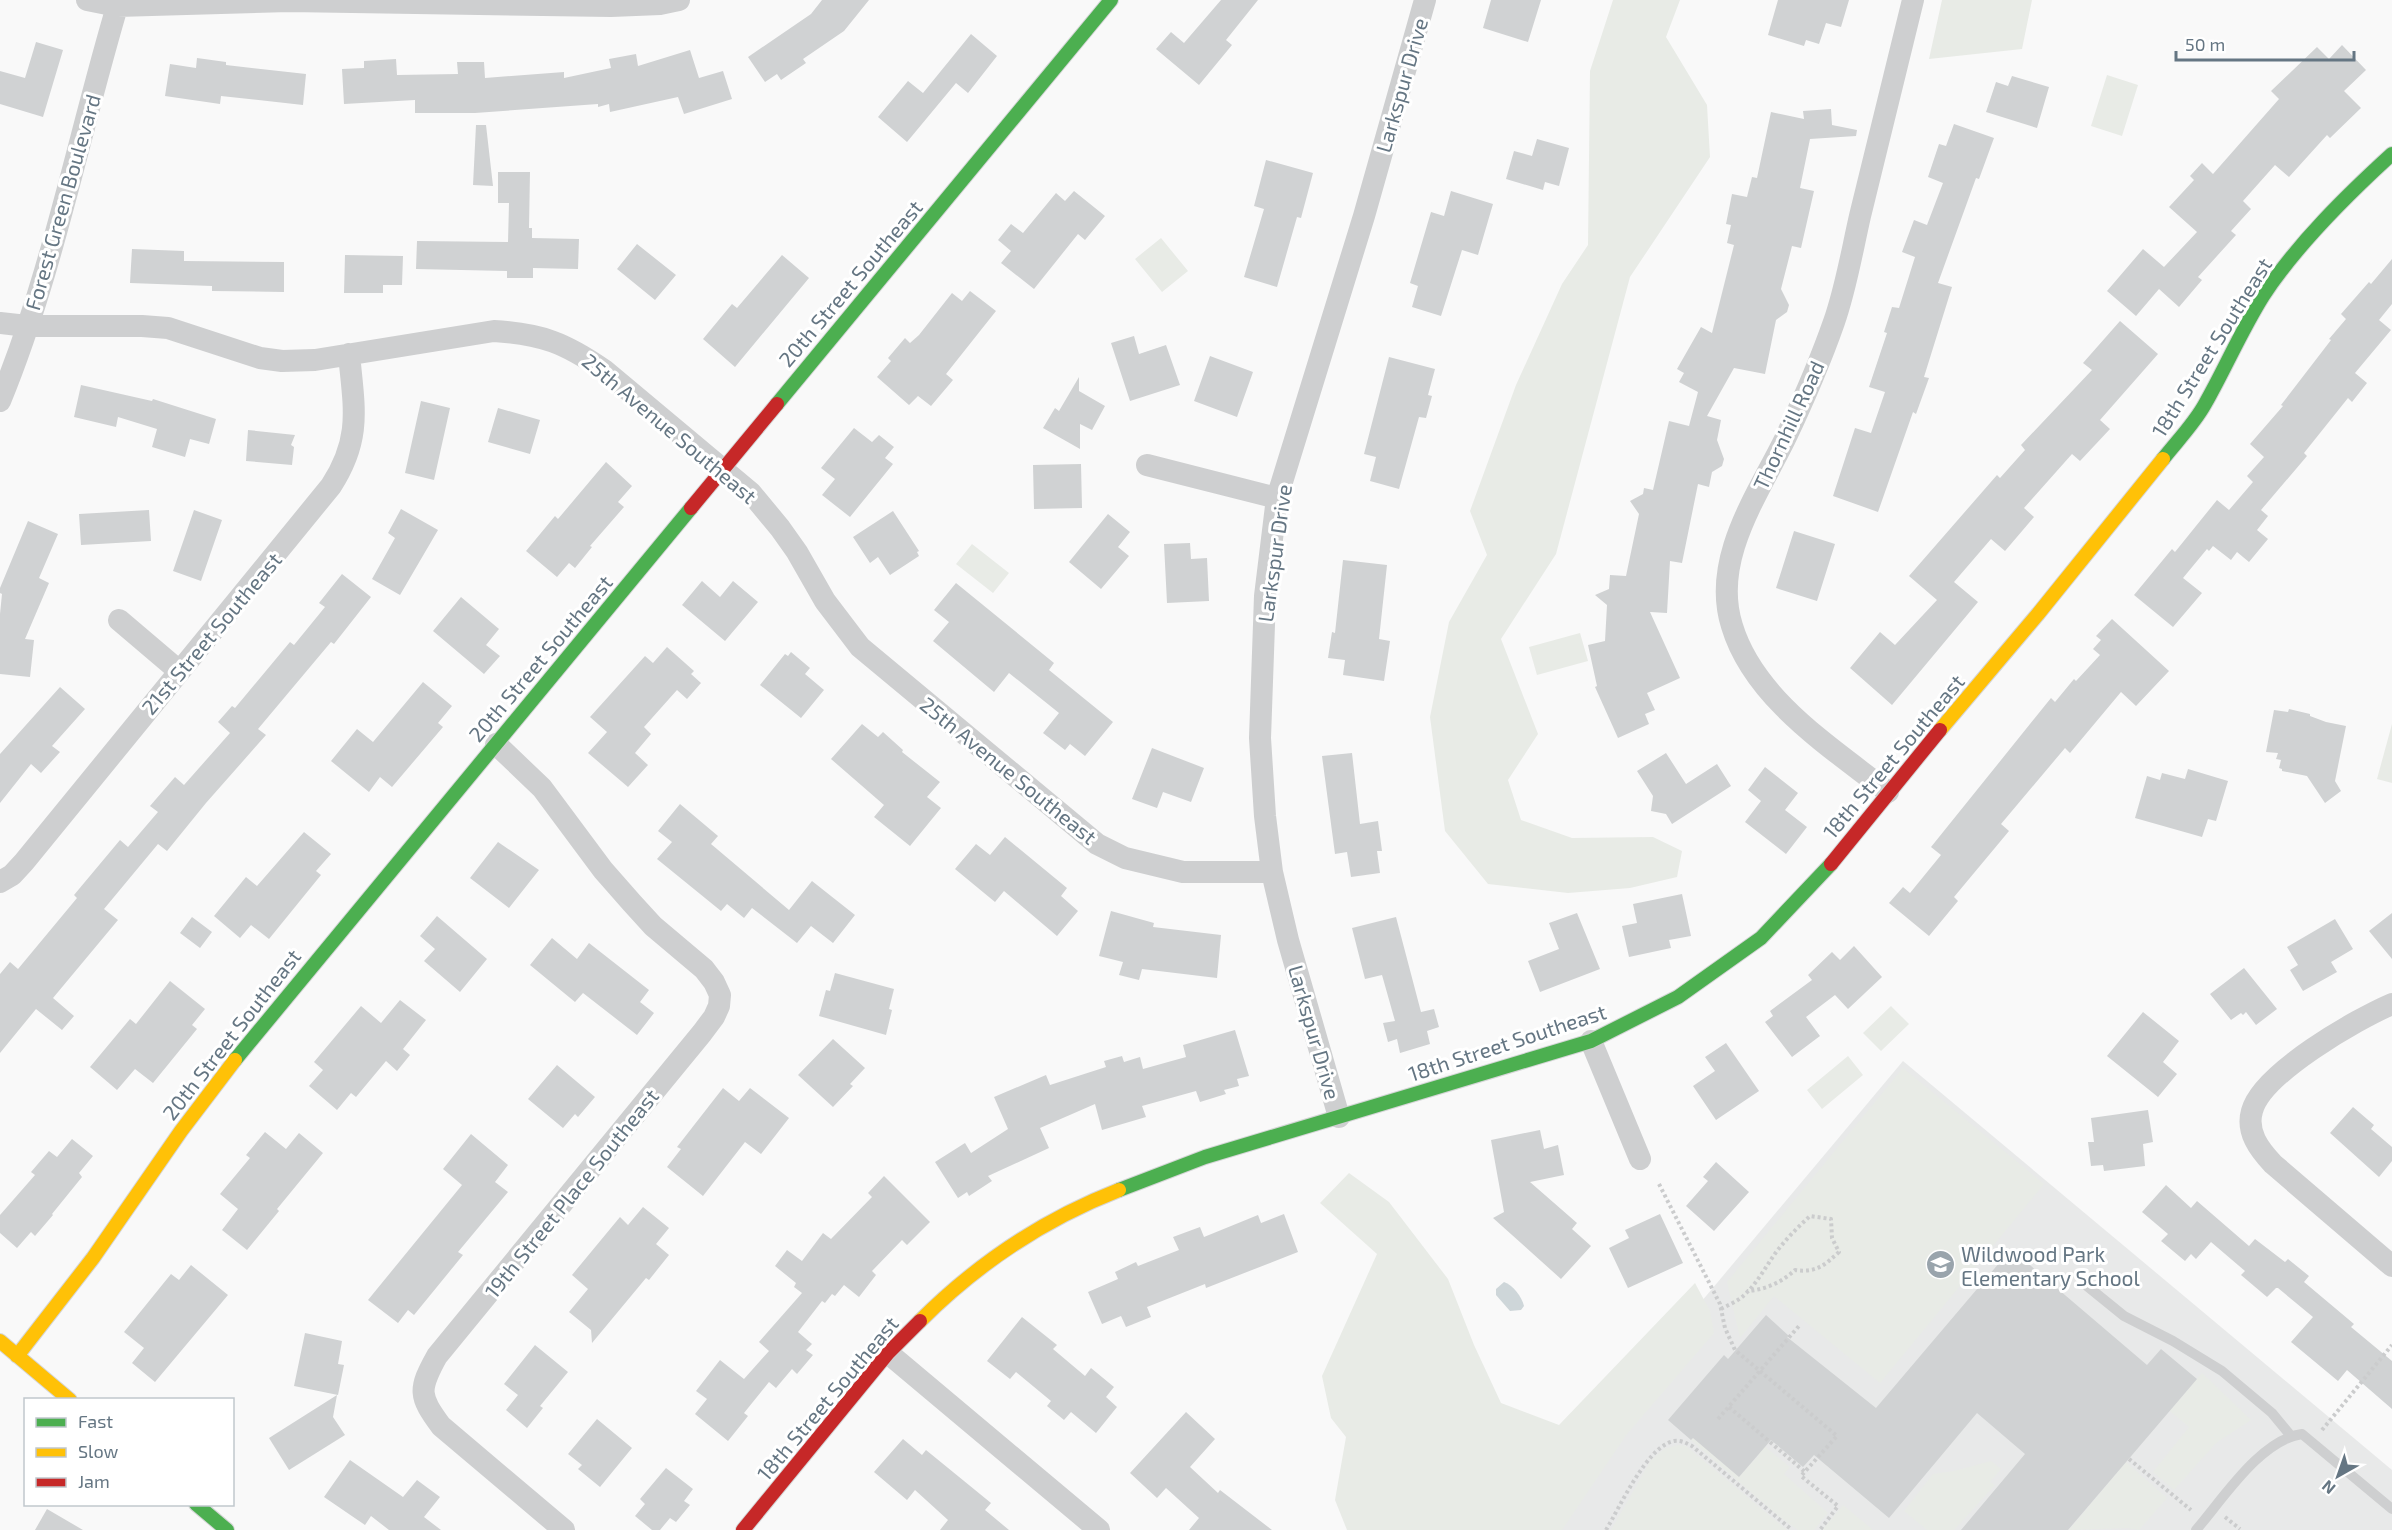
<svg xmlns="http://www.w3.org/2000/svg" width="2392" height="1530" font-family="'Exo 2',sans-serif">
	<rect width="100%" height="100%" fill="#f9f9f9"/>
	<!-- built -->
	<path fill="#e8e9e9" d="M1903,1061l489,409v60h-882z"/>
	<!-- green -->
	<path fill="#e8ebe6" d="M1613,0h67l-14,37 41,68 3,52 -80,120 -74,277 -55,85 37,95 -30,46 13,40 51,18 81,-1 29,14 -5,26 -47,11 -62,5 -80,-9 -43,-53 -15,-114 19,-95 38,-67 -17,-44 46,-126 46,-101 26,-39 2,-174z
		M1942,0h90l-10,49 -93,10z
		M2107,75l31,10 -16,51 -31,-10z
		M1161,238l27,33 -26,21 -27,-33z
		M972,544l37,29 -16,20 -37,-29z
		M1580,633l8,28 -51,14 -8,-28z
		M2392,724v59l-15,-4z
		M1891,1006l18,18 -28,27 -18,-18z
		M1848,1056l15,19 -41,34 -15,-19z
		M1903,1068l141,116 -164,199 -106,-87 -34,42 -13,-56z
		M1349,1173l40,29 59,77 26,66 27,58 58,22 136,-142 15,28 4,22 -87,101 -65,96h-215l-12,-30 11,-63 -15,-19 -9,-42 55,-122 -57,-51z
		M2202,1373l49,47 -35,23 -42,47 -21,-18 36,-45 -19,-16z
		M1711,1417l-2,34 30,26 19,-21v-15l32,26 -6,7 44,39 -14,17h-16l-21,-15 -86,-75z
		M1678,1445l8,1 101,84h-176l40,-70 13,-11z
		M1991,1461l10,8 -11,13 5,3 -41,45h-27l-23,-19 29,-37 21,-3z
		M2126,1462l41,36 -28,32 -12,-2 -58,2z
		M1843,1505l30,25h-51z"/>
	<!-- water -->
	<path fill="#ced6d9" d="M1504,1282c9,3 18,15 20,24l-3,4 -11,1 -14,-16v-6z"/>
	<!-- building -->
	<path fill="#d0d2d3" d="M822,0h47l-25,31 -41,28 3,4 -25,17 -4,-6 -12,8 -17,-25 63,-43z
		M1221,0h37l-32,40 6,5 -33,40 -43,-36 15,-17 13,11z
		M1491,0h50l-13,42 -45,-14z
		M1778,0h71l-8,27 -15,-4 -7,21 -13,-4 -2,6 -36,-11z
		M971,34l26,22 -29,37 -12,-10 -49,59 -29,-25 30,-36 15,12z
		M36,42l27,8 -20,67 -43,-13v-33l25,7z
		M2342,45l24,25 -22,21 17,17 -31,30 -3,-3 -38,42 -14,-12 -32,36 8,8 -20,22 5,4 -38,42 4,3 -23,27 -20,-18 -23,27 -29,-25 36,-42 21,18 33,-35 -28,-25 25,-27 -4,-4 12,-13 11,11 66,-75 -8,-8 46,-44 12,12z
		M690,50l9,28 24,-7 9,28 -48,15 -6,-17 -68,15 -1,-8 -11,3v-3l-123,9h-60v-13l-71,4 -2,-35 22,-1v-7l32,-2 1,16 61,-1 -1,-12h27l1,16 79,-6v6l47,-10 -2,-9 27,-5 2,12z
		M197,58l29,4v3l80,9 -3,31 -82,-9 -1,8 -55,-8 5,-32 26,4z
		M2012,76l37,11 -12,41 -51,-16 10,-30 12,4z
		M1831,109l1,16 25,5 -1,6 -46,3 -10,49 14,3 -13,57 -9,-2 -11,43 8,16 -2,7 -11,8 -11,54 -31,-6 -27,48 14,4 -4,20 7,19 -2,7 -10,6 -3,15 -11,-3 -16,79 -12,-2 -3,52 -17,-1 30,66 -33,15 8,17 -10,4 4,10 -31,14 -23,-51 2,-1 -9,-41 17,-4 2,-36 -12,-10 14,-6 1,-14 16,1 13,-62 -9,-13 13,-7 1,-6 9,2 16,-69 20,5 9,-34 -19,-10 5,-9 -7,-4 24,-42 11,6 22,-88 -7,-2 4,-18 -5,-1 6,-30 15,3 5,-20 5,1 14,-66 33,7 -1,-8z
		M1954,124l40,14 -15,41 -3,-1 -38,105 14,4 -28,90 5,1 -13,36 -3,-2 -35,100 -45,-16 22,-68 16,5 14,-41 -16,-5 18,-54 -3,-1 8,-25 7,1 16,-51 -13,-5 12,-32 13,5 16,-42 -15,-6 11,-33 7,2z
		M476,125h10l7,61 -20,-1z
		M1537,139l32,9 -10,38 -14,-4 -2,8 -37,-11 8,-28 18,5z
		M1266,160l47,13 -12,45 -4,-1 -20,70 -33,-10 20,-68 -10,-3z
		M498,172h32l-1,56h3v10l47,1 -1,30 -45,-1v10h-26v-7l-91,-2 1,-28 91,1 1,-39h-11z
		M1074,191l31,25 -20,24 -7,-6 -44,55 -33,-26 10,-12 -13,-11 13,-16 12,9 33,-40 9,8z
		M1451,191l42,13 -15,51 -16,-5 -21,66 -29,-9 6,-21 -8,-3 21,-71 13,4z
		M637,244l39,31 -21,25 -38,-31z
		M132,249l52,2v10l100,1v30l-72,-1v-5l-82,-3z
		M345,255l58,1 -1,29h-19v8h-39z
		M782,255l27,23 -74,89 -32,-28 29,-35 5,4z
		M2392,259v45l-13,16 12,10 -36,43 12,10 -15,19 -4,-4 -44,55 3,3 -46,54 7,6 -11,14 11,9 -19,23 -12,-10 -6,8 -18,-14 -4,5 -2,-2 -24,29 19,15 -29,34 -39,-32 38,-46 3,3 42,-52 12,10 24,-28 -6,-6 17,-19 -14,-13 33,-38 -2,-1 50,-65 -2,-1 17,-20 -5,-5 28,-32 2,2z
		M970,291l26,20 -50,63 7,6 -22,26 -13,-10 -9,9 -32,-28 14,-16 -3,-3 17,-20 5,5 9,-8 33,-42 10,8z
		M2120,321l38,33 -58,66 10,9 -30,32 -8,-7 -48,54 10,9 -29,34 -14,-12 -37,43 24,20 -86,103 -42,-37 30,-36 15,13 42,-45 -28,-24 88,-101 3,3 25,-28 -4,-5 71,-75 -9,-7z
		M1134,336l5,18 27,-9 14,40 -50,16 -19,-58z
		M1210,356l43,16 -16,45 -43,-16z
		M1389,357l46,12 -7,26 4,1 -6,22 -7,-1 -20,72 -29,-8 6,-24 -12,-3z
		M1079,377v14l26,15 -13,24 -12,-6v25l-37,-21 12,-20 4,3z
		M81,385l71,16 1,-2 63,20 -7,25 -19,-5 -5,18 -33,-10 5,-18 -39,-12 -2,10 -42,-10z
		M421,401l29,7 -16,72 -29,-7z
		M498,408l42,12 -10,34 -42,-12z
		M854,428l18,14 7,-7 15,12 -9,11 8,6 -43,53 -28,-22 13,-16 -14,-11z
		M248,430l47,5 -4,10 3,2 -2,18 -46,-4z
		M606,462l26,24 -14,16 6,5 -34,39 2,1 -17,21 -6,-5 -12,14 -31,-26 29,-35 3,3z
		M1081,464l1,44 -48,1 -1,-44z
		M401,509l37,21 -38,65 -28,-16 23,-41 -7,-5z
		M149,510l2,31 -70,4 -2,-31z
		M194,510l28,10 -21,61 -28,-10z
		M893,511l26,40 -2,1 2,4 -29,19 -12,-18 -8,6 -17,-26z
		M1108,514l22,18 -12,15 11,9 -28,33 -32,-27z
		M28,521l30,13 -19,44 10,5 -24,56 9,1 -4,37 -30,-3v-60l2,-20 -2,-1v-5z
		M1794,531l41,13 -18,57 -41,-13z
		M1190,543l1,16 16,-1 2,43 -42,2 -3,-59z
		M1343,560l44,5 -8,74 11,2 -6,40 -41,-6 2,-15 -17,-2 4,-26 3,1z
		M342,574l29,23 -37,47 -3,-2 -73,87 8,6 -60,68 -39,48 -9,-7 -54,65 14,11 -65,78 21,18 -12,14 -26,-21 -36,44v-79l10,-12 8,7 59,-71 -3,-3 46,-55 8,7 30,-35 -8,-6 25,-29 9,8 46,-52 -12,-11 14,-16 3,2 55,-66 4,3 31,-38 -6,-4z
		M702,581l18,16 13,-16 25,21 -33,39 -43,-36z
		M956,583l98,80 -5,7 64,52 -28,34 -15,-12 -5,6 -22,-17 16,-20 -50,-40 -15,19 -61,-51 16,-19 -15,-12z
		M461,597l38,32 -13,16 14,11 -16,18 -51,-43z
		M2112,619l57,52 -33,35 -15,-14 -51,61 -5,-5 -64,76 8,7 -55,66 4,4 -29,35 -40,-33 14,-16 7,6 31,-38 -10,-8 120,-149 4,4 19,-23 2,2 24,-26 -7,-6 8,-9 -5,-4z
		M667,647l27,24 -3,3 10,9 -14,16 -10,-9 -33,37 7,7 -16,19 13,12 -20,22 -40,-34 19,-21 -17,-15 55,-61 8,7z
		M791,652l19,16 -5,6 19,16 -23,28 -41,-33 25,-31 3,2z
		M423,682l29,24 -14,17 5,4 -51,60 -12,-10 -11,15 -38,-31 26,-32 16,13z
		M60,687l25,22 -33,37 8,6 -19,21 -10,-9 -31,39v-49z
		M2289,709l21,5v2l16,6 20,4 -11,55 6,10 -16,12 -18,-27 -25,-5v-2l-3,-1 2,-8 -5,-1 2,-6 -12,-1 8,-42 14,2z
		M862,724l16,13 5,-5 20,18 -1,2 38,30 -13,15 14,11 -31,38 -36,-29 10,-12 -53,-46z
		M1152,748l52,20 -13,34 -28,-10 -6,16 -25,-9z
		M1352,753l8,71 18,-3 4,30h-5l3,22 -29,4 -4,-25 -12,2 -13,-98z
		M1666,753l20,31 31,-20 14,22 -59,38 -6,-10 -15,-3 2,-15 -16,-25z
		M1765,767l33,26 -13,17 22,17 -21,27 -41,-32 16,-21 -13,-11z
		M2188,769l40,12 -12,40 -8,-2 -6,18 -67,-19 12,-42 13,4 2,-7 23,6z
		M680,804l38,32 -7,8 78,66 23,-29 43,34 -22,28 -22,-17 -14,17 -45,-35 -8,10 -17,-14 -6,7 -64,-52 15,-17 -14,-11z
		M304,832l27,22 -15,17 5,4 -52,64 -18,-14 -11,13 -26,-22 32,-39 11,9z
		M1005,837l62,51 -6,8 17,15 -21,25 -53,-45 -9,11 -40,-33 21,-25 14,11z
		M498,842l41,28 -30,38 -39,-30z
		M1682,894l9,42 -22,4 2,8 -42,9 -7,-31 15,-3 -4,-19z
		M1111,911l43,12 -1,4 68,8 -4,43 -75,-9 -3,11 -20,-5 4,-13 -24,-6z
		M1577,913l23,56 -60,23 -12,-31 31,-12 -10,-26z
		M2392,913v46l-23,-28z
		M437,916l50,43 -27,33 -36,-31 11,-12 -15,-13z
		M192,917l20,15 -12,16 -20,-15z
		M1396,917l25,95 13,-3 5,18 -12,4 3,13 -30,9 -3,-14 -9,3 -5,-19 12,-2 -13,-46 -17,4 -13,-51z
		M2335,919l18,30 -22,13 6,10 -34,19 -13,-21 8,-5 -11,-18z
		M552,938l25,21 12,-16 60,47 -9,12 14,11 -17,22 -54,-42 -8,9 -45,-37z
		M1854,946l28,31 -34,32 -13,-14 -29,22 14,19 -28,21 -27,-35 8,-6 -3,-5 42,-31 -4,-5 24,-23 8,8z
		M2244,968l33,41 -21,16 -10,-13 -3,3 -2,-2 -10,7 -21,-26z
		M835,973l59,16 -5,20 3,1 -6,25 -67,-19 7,-26 4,1z
		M170,981l35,28 -13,16 5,4 -44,54 -18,-14 -18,21 -27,-23 40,-48 6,5z
		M400,1000l26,20 -23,29 7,6 -13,16 -11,-10 -30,36 -5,-4 -14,17 -28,-24 14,-16 -9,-8 47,-56 20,17z
		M2143,1012l36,29 -16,21 14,12 -19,23 -51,-41z
		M1235,1030l14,46 -12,3 2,7 -15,4 2,4 -26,8 -4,-11 -54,15 4,11 -44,13 -7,-26 -55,24 9,20 -61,28 4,5 -23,15 -2,-4 -9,6 -23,-36 30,-19 6,10 37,-24 -14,-32 52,-22 4,10 56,-18 -2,-6 18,-5 2,6 16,-5 3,12 43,-12 -3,-12z
		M833,1039l32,29 -15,16 3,2 -20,21 -35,-32z
		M1726,1043l33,48 -43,29 -23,-34 22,-15 -10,-14z
		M557,1065l38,32 -17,20 -3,-3 -12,14 -35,-29z
		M723,1088l16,13 11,-13 39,30 -28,36 -16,-12 -42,54 -36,-29 14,-18 -4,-2z
		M2353,1107l21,18 -3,4 21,18v14l-13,16 -49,-44z
		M2148,1110l5,32 -10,2 2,22 -41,5 -1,-6 -12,1 -3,-24h6l-3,-24z
		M1540,1130l4,19 14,-4 6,30 -34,7 47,41 -5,6 19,17 -30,33 -68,-61 11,-6 -13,-72z
		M265,1132l21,17 13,-16 24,20 -46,56 2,2 -32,39 -25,-20 16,-21 -18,-15 30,-36 -4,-3z
		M471,1134l37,31 -13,17 13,10 -50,60 5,3 -49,60 -6,-5 -10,13 -30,-23 94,-115 -19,-16z
		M72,1139l21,17 -14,17 3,4 -30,37 1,1 -18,21 -4,-4 -14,16 -17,-15v-18l35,-40 -4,-3 18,-21 8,6z
		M1716,1162l33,30 -35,39 -28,-25 22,-25 -5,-4z
		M884,1176l46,46 -23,23 -5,-5 -30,31 4,4 -17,22 -15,-12 -9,11 -3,-2 -7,9 -3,-2 -24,31 14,12 -6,6 7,5 -16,19 -5,-5 -16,19 -7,-6 -25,31 4,3 -20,25 -33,-27 12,-15 -11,-8 24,-31 24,19 25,-28 -10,-9 43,-49 -8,-6 2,-4 -21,-17 12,-16 15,11 21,-28 8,6 41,-42 -4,-4z
		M2166,1185l25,23 6,-7 52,45 6,-7 30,23 3,-3 21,17 -5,6 50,42 -3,3 41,34v48l-45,-39 -9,11 -47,-39 22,-25 -35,-29h-2l-9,9 -26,-22 4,-4 -34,-29 -15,17 -5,-5 -6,7 -24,-20 7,-7 -26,-22z
		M643,1207l26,21 -13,16 13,11 -20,25 -3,-2 -54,65 -1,-13 -22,-18 19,-23 -16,-14 48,-58 8,8z
		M1284,1214l14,38 -92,36 -1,-4 -58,23 4,10 -25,10 -5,-11 -19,8 -14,-32 30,-13 -3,-7 21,-10 2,4 41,-16 -6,-13 27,-10 4,10 54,-22 3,8z
		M1660,1214l23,49 -55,25 -19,-40 20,-10 -4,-8z
		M2011,1249l136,116 14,-16 36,30 -129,151h-107l64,-76 -48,-41 -88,105 -75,-63 -11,12 -32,-27 -32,37 -46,-39 -2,2 -23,-20 56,-65 4,4 38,-44 23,21 -2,1 89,71z
		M191,1265l37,30 -73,87 -23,-19 12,-15 -20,-16 47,-58 8,6z
		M1022,1317l35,28 -4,4 32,27 6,-8 23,19 -8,10 11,10 -21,26 -25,-21 -7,8 -17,-14 4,-5 -35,-29 -6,7 -23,-18z
		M305,1333l37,8 -4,23 6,1 -6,30 -44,-9z
		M535,1345l33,27 -28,34 3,2 -16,20 -21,-18 12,-15 -14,-11z
		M337,1395l-4,22 12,18 -56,35 -20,-32z
		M1186,1412l29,27 -25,28 28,26 2,-3 52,40h-83l10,-12 -33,-30 -9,10 -27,-25z
		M597,1419l35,29 -32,39 -22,-18 4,-4 -14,-11z
		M903,1439l19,16 4,-5 65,53 -6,7 24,20h-69l8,-10 -33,-30 -8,10 -33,-28z
		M350,1460l53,37 14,-17 23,17 -16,20 17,13h-52l-18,-14 -6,9 -41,-28z
		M666,1468l27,21 -9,12 6,4 -14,17 -6,-4 -10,12h-8l-17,-14 10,-12 -5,-5z
		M47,1509l36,21h-48z"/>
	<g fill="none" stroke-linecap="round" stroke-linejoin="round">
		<defs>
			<path id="fast" d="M777,404l334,-404
				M2163,459c14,-18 31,-35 42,-55 20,-35 36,-73 58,-108 34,-52 84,-101 129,-142
				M235,1060l456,-552
				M1119,1190l86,-33 386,-116 87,-44 83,-59 70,-74
				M196,1504l31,26"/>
			<path id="slow" d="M1940,730l98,-116 125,-155
				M920,1321c58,-58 122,-101 199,-131
				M0,1341l70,59
				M17,1356l76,-98 88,-127 54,-71"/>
			<path id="jam" d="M691,508l86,-104
				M1831,864l109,-134
				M743,1530l145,-177 32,-32"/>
		</defs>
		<!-- fast casing -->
		<use href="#fast" stroke="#d5d6d7" stroke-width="16"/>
		<!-- slow casing -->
		<use href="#slow" stroke="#d5d6d7" stroke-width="16"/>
		<!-- jam casing -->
		<use href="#jam" stroke="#d5d6d7" stroke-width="16"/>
		<!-- path -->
		<path stroke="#cbcccd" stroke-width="4" stroke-dasharray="3 3" stroke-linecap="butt" d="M1659,1184l61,120 5,24 10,22 102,86 -36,40 37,30 -18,24
			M1721,1309c7,-4 15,-7 21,-12 13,-11 22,-27 32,-42 10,-14 23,-27 36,-39l21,3 1,19 7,14c-14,13 -23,21 -44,18 -13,12 -30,20 -48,21
			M1729,1407l76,65
			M1718,1419l81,-93
			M2322,1430l70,-85
			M2129,1459l62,51
			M2225,1517l15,12
			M1606,1530c14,-23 41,-84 68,-89 7,-1 12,2 18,5l100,84"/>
		<!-- lane -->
		<path stroke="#cecfd0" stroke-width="10" d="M2087,1286l37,30 49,25 49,30 50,42 19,23
			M2196,1530c27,-31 64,-90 106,-96l90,75"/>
		<!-- street -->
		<path stroke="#cecfd0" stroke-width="22" d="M87,0l30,6 172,-5 322,5 49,-2 19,-4
			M0,323l27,3h115l26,2 92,30 22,3 33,-1 179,-29c48,3 71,12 110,39l147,123 29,35 17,24 28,49 35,46 237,197 28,14 58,14h89
			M0,401c53,-129 79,-268 119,-401
			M1147,465l130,33
			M119,620l60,51
			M496,744l46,44 61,82 29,33 21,23 51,43 10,13 6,13 -1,11 -5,11 -12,16 -265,323c-19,34 -18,40 4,70l123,104
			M1888,792c-57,-45 -134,-93 -156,-166 -21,-66 25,-130 53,-187 18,-38 35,-77 49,-117 12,-34 18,-71 26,-106 18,-72 36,-144 53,-216
			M0,882l12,-7 12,-13 307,-376c31,-48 23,-78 18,-132
			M2392,1004c-35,15 -130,69 -140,107 -6,21 7,38 21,53l119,102
			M1591,1041l49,118
			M1339,1117l-51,-177 -16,-68 -7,-56 -5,-78 5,-142 12,-98 87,-282 61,-216
			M888,1353l211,177"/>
		<!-- fast -->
		<use href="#fast" stroke="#4caf50" stroke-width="14"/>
		<!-- slow -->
		<use href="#slow" stroke="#ffc107" stroke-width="14"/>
		<!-- jam -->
		<use href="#jam" stroke="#c62828" stroke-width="14"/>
	</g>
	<!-- icons -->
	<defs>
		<symbol id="school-disc" viewBox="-11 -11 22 22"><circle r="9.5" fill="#99a4ac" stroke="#fff"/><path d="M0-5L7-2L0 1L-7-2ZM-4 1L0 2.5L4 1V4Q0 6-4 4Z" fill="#fff"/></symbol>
	</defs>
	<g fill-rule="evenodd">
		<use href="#school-disc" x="1924" y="1248" width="33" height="33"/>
	</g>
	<g text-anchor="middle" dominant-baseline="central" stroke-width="6" stroke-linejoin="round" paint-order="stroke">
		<!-- street labels -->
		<g font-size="21" fill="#657683" stroke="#fff">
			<text transform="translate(1401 85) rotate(-74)">Larkspur Drive</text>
			<text transform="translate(62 202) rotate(-74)">Forest Green Boulevard</text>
			<text transform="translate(850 283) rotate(-50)">20th Street Southeast</text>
			<text transform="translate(2211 347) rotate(-58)">18th Street Southeast</text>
			<text transform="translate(1788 425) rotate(-65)">Thornhill Road</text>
			<text transform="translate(670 428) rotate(40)">25th Avenue Southeast</text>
			<text transform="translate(1274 553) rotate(-82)">Larkspur Drive</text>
			<text transform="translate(211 633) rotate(-50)">21st Street Southeast</text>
			<text transform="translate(540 658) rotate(-50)">20th Street Southeast</text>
			<text transform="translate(1893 756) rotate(-50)">18th Street Southeast</text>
			<text transform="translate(1009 770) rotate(39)">25th Avenue Southeast</text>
			<text transform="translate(1315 1032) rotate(74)">Larkspur Drive</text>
			<text transform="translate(231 1034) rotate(-52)">20th Street Southeast</text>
			<text transform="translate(1507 1042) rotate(-18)">18th Street Southeast</text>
			<text transform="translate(571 1193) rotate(-51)">19th Street Place Southeast</text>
			<text transform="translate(827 1398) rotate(-50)">18th Street Southeast</text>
		</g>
		<!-- poi labels -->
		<g font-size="21" fill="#657683" stroke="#fff" text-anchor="start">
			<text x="1961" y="1253">Wildwood Park<tspan x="1961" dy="24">Elementary School</tspan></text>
		</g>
	</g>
	<!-- legend -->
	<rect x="24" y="1398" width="210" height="108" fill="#ffffff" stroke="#c1c8cd" stroke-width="1.5"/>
	<rect x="36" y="1418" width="30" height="9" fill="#4caf50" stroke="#c1c8cd" stroke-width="1.5"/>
	<text x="78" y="1428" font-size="18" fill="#657683">Fast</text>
	<rect x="36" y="1448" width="30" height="9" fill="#ffc107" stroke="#c1c8cd" stroke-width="1.5"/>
	<text x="78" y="1458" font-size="18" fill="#657683">Slow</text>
	<rect x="36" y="1478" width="30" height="9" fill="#c62828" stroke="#c1c8cd" stroke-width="1.5"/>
	<text x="78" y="1488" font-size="18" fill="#657683">Jam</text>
	<!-- north arrow -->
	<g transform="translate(2338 1476) rotate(220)" stroke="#ffffff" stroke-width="4.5" paint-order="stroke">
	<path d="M0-4.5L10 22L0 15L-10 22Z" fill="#657683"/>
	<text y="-9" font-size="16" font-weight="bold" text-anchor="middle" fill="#657683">N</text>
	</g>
	<!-- scale -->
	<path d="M2176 51v9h178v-9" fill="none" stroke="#657683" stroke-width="3"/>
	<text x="2185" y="51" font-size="18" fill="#657683" stroke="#ffffff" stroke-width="4.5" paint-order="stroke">50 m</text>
</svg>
